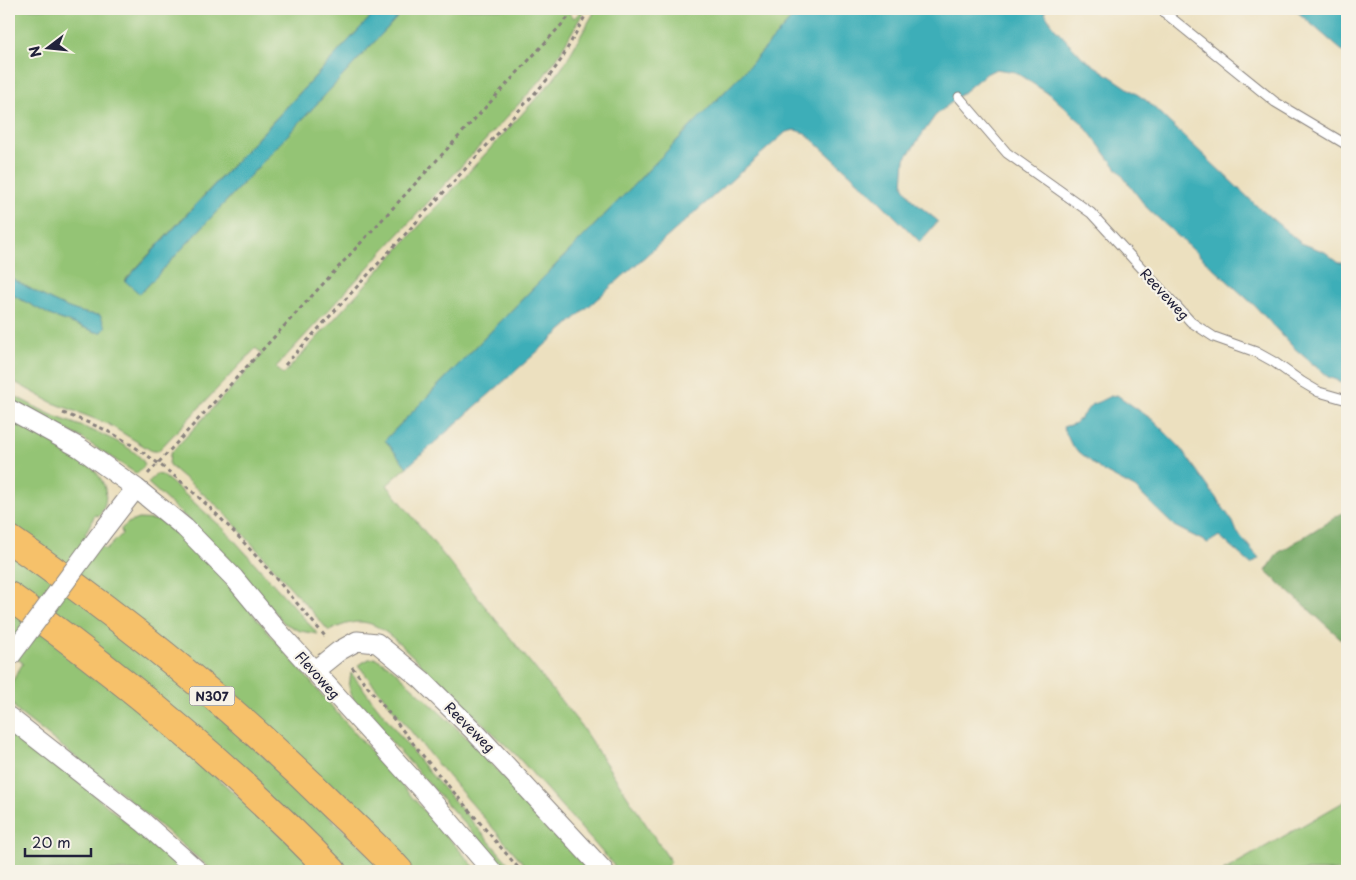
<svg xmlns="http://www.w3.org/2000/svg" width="1356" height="880" font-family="'Playpen Sans',sans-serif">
	<rect width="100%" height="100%" fill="#f7f3e8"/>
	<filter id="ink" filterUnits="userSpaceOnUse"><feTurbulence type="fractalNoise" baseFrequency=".02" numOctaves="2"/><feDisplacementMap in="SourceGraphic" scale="10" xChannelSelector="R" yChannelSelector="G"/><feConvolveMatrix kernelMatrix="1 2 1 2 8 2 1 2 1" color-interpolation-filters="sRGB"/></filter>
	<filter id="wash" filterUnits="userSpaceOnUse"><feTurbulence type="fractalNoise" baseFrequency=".0096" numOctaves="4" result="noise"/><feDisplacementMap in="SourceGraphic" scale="20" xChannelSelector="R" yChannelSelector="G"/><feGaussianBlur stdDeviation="1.12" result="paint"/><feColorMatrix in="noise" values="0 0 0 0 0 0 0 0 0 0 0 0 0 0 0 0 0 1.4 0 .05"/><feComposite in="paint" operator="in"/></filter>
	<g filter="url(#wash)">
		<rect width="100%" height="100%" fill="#ece0bf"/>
		<!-- green -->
		<path fill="#94c474" stroke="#5b7358" d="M9,9h369l-253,271 15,14 265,-285h164l-2,2 7,7 7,-7 2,2 -26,45 -17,23 -264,286 7,8 270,-295 11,-15 32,-56h204l-56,63 -359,368 22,27 -20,18 192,238 92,139 -9,9h-43l-103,-116 -116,-111c-26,-23 -38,-29 -71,-13l-107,-121 -53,-45 1,-11 92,-99 -6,-7 -98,103h-6l-44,-27 -57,-22 -42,-23v-86l43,23 44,16h6l4,-5 -6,-12c-32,-1 -64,-24 -91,-38z
			M9,393c15,8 30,16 45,23 20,8 84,28 91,49l-8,9 -57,-37 -71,-38z
			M9,419c32,17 122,49 90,97l-4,-1 -10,19 21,16 16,-16 -1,-5 7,-6 10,-4 22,1 7,3 44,42 134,157 133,149h-69l-400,-343z
			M156,474l6,1 9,7 54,48 93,104 -18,-3 -16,-8 -70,-80 -66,-60z
			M9,547l160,122 219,202h-43l-23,-24 -313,-262z
			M9,604l81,61 232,206h-109l-94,-80 -101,-79 -8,-12 -1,-18h3l11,-19 -14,-11z
			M376,658l16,10 74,69 125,134h-61l-96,-111 -76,-95 11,-6z
			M351,673l72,92 92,106h-8l-154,-172 -4,-12z
			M9,728l49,37 127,106h-176z
			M1347,800v71h-124z"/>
		<!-- forest -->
		<path fill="#7a6" stroke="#4c6650" d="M1347,510v134l-81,-73 12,-18z"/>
		<!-- water -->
		<path fill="#3eaeb8" stroke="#30687a" d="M378,9h27l-265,285 -15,-13z
			M800,9h246l-1,4 8,13 30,32 64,43 111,106 43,36 24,9 14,11h8v121l-19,-7 -35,-30 -38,-41 -108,-98 -65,-85 -30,-27 -37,-24 -19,-3 -12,6 -49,41 -30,43 -2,26 9,15 26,21 -18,21 -47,-47 -68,-62 -10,-3 -9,2 -379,335 -22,-27 359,-368z
			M1294,9h53v46z
			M9,277c27,14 59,37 91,38l6,12 -4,5h-6l-44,-16 -43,-23z
			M1117,395l36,25 27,27 53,75 4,10 22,26 -8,6 -32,-28 -11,7 -34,-17 -39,-38 -34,-18 -29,-24 -9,-19 13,-4 16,-19c10,-2 14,-8 25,-9z"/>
	</g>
	<g filter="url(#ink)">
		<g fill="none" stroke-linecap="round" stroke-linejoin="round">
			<defs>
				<path id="service" d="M1165,13l110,89 72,43
					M959,97l48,56 84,60 100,109 23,15 42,15 18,10 28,20 17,10 28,8"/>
				<path id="minor" d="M9,409l71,39 56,40 49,40 49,50 43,52 148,163 67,78
					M99,536l37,-48
					M314,671l25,-20 18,-10 20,2 45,37 54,53 128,138
					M9,717l134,105 55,49"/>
				<path id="trunk" d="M9,539c115,79 224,168 323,266 23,22 46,43 67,66
					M9,596c115,82 224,173 323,275"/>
			</defs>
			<!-- service casing -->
			<use href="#service" stroke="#87817d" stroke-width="11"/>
			<!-- minor casing -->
			<use href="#minor" stroke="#87817d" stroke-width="21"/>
			<!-- trunk casing -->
			<use href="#trunk" stroke="#87817d" stroke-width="30"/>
			<!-- path -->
			<path stroke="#87817d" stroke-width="3" stroke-dasharray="4 4" stroke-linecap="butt" d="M285,365l261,-284 15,-21 28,-51
				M63,413c18,7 36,13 52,22 85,48 148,129 210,201
				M148,474l428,-465
				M352,667l76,95 93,109"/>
			<!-- service -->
			<use href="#service" stroke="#fff" stroke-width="9"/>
			<!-- minor -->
			<use href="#minor" stroke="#fff" stroke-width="19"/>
			<!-- trunk -->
			<use href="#trunk" stroke="#f6c16b" stroke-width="28"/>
			<defs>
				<path id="minor-bridge" d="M9,658l90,-122"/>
			</defs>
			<!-- minor-bridge casing -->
			<use href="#minor-bridge" stroke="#87817d" stroke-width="21" stroke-linecap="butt"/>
			<!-- minor-bridge -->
			<use href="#minor-bridge" stroke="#fff" stroke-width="19"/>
		</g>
	</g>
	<g text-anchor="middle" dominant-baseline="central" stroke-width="4.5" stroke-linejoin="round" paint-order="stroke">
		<!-- shield labels -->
		<rect fill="#f7f3e8" stroke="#62616f" stroke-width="1" x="189.5" y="686.5" width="45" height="19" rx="4"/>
		<g font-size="12" font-weight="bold" fill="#22223b">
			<text x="212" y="696">N307</text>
		</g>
		<!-- street labels -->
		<g font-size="14" fill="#22223b" stroke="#f7f3e8">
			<text transform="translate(1165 294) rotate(47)">Reeveweg</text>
			<text transform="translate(318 675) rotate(48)">Flevoweg</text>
			<text transform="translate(470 727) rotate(45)">Reeveweg</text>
		</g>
	</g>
	<!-- margin -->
	<rect width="1356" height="880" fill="none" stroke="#f7f3e8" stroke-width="30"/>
	<!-- north arrow -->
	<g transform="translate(48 48) rotate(254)" stroke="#f7f3e8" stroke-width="4" paint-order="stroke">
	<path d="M0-4L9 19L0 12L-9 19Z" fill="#22223b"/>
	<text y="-8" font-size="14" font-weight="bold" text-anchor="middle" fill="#22223b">N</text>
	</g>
	<!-- scale -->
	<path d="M25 848v8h66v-8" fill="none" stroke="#22223b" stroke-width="2.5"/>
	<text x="32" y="848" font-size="15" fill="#22223b" stroke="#f7f3e8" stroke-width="4" paint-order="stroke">20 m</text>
</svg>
